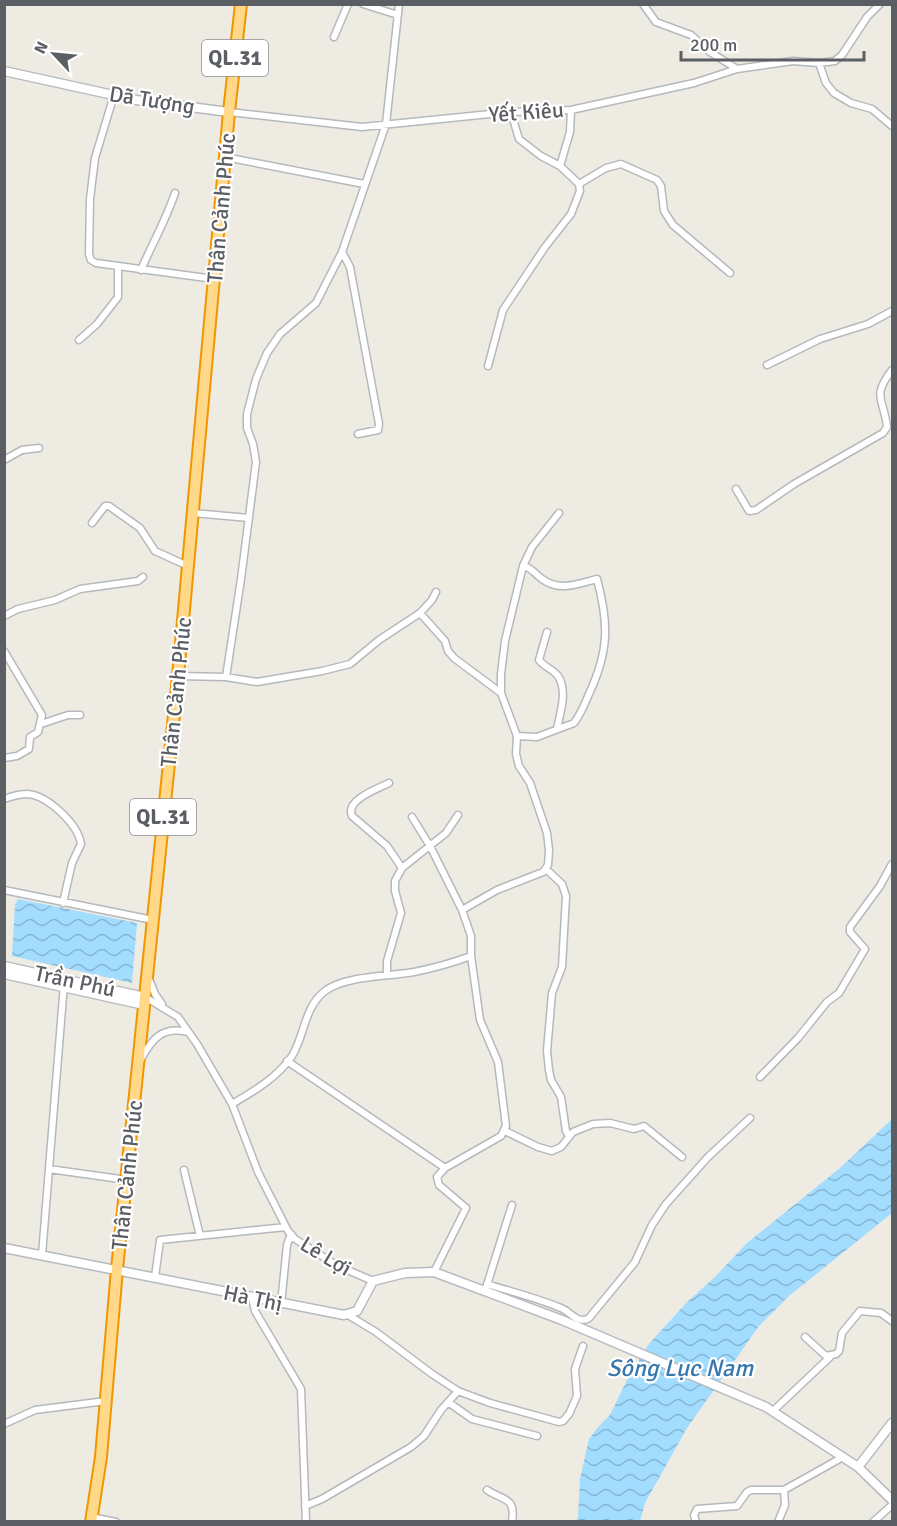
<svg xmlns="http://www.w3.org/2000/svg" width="897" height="1526" font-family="Signika,sans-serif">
	<defs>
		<pattern id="water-waves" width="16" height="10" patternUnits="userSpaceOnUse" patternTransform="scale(1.5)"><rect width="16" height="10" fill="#a2dcff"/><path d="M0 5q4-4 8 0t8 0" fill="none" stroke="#87b6d2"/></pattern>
	</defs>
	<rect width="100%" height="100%" fill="#eeebe2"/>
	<!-- water -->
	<path fill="url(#water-waves)" d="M18,899l119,24 -5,60 -120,-27 3,-51z
		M892,1119v94l-103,83 -30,30 -72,102 -42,75 -5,18 -64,1 2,-5 2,-38 9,-40 9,-12 12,-12 18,-37 20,-33 39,-43 28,-25 32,-34 93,-75z"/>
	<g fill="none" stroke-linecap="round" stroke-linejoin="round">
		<defs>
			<path id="street" d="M363,4l35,11
				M643,4l13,18 35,13 19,17 27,17
				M334,37l14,-33
				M819,63l7,20 8,10 17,10 21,6 20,17
				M114,95l-19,63 -5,41 -1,55 2,6 5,3 118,16
				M229,112l133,15 149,-15 60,-2 123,-27 43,-14 56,-8 26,2 16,-2 7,-6 25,-38 13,-13
				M225,157l139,27
				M560,166l10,-34 1,-22
				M579,184l27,-16 15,-4 36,16 4,6 3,25 9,14 57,48
				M342,252l8,15 29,157 -1,6 -20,4
				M141,270c11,-26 25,-50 34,-77
				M79,340l18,-16 21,-27v-30
				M767,365l53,-26 48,-15 24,-13
				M488,366l15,-56 42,-63 26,-33 9,-23 -1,-7 -19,-18 -19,-10 -22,-17 -8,-27
				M4,460l18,-10 17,-2
				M736,489l13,22 7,-1 38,-26 89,-51 4,-6c-3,-28 -16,-30 5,-57
				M193,513l56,5
				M92,523l13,-17h4l31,22 15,23 33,15
				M420,613l25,28 3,10 6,7 47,35
				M4,616l14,-7 37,-9 25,-11 58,-8 5,-4
				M547,632l-8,28c5,7 14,9 19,16 10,15 2,37 -1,53
				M4,651l38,64 -4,17 -8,5 -1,12 -12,7 -13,2
				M178,676l48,1 31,5 65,-11 28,-7 29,-24 41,-27 12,-13 4,-8
				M226,677l15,-98 15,-117 -3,-18 -6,-16v-14l9,-35 11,-26 13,-19 36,-31 26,-51 44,-128 13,-120
				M41,724l27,-9h12
				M517,736l20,1 37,-14c7,-9 11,-20 15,-29 20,-43 20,-70 8,-115 -20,5 -37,13 -55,0 -7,-5 -11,-12 -19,-13
				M389,783c-12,6 -44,17 -37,33l35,30 15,22
				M4,799c8,-3 15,-5 24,-5 20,2 50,30 53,50l-9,19 -9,40
				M412,817l18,29 32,64 9,26v20l9,64 18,42 8,64 -5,10 -56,32 -8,9 2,8 27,23 -32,64
				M546,869l16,15 4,12 -4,71 -10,26 -5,58 2,19 2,10 10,17 5,34 3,5
				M4,890l149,30
				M462,910l35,-20 46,-18 5,-7 1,-15 -2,-17 -17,-50 -11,-17 -3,-12 1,-18 -16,-43v-19l4,-33 18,-75 9,-19 27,-34
				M387,975v-14l14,-48 -6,-22v-10l7,-13 44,-35 12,-18
				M149,979l6,15 7,10
				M145,997l33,20 19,27 35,60 26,68 30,59 7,8 41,26 37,16
				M141,1059c11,-20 21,-33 47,-27
				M287,1061l158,107
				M760,1077l38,-39 29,-36 12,-9 26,-44 -15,-17v-5l30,-41 12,-22
				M232,1104c22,-13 45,-26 60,-48 13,-21 12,-49 33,-65 22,-16 63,-14 89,-19 20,-4 38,-9 57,-16
				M505,1131l33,16 14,4 9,-4 12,-15 20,-8 17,-1 24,6 10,-3 38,31
				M49,1169l78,11
				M184,1170l16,66
				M42,1255l22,-271
				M155,1277l5,-37 126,-13
				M487,1284c25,8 50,14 74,24 10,4 17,17 28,10l46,-56 17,-37 14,-21 42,-47 42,-39
				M486,1288l26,-83
				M252,1298l3,13 46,78 5,133
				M281,1304l6,-59 4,-11
				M348,1315l28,17 56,42 26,17 32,12 69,19 4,-1 6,-7 8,-18 -2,-27 8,-23
				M805,1337l21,19 10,-2 3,-3 3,-18 18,-22 21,2 11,8
				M448,1402l24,17 65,17
				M773,1411l57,-54
				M4,1424l31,-14 71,-9
				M487,1490c16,11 29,6 25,32
				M305,1506l17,-7 89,-52 13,-11 17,-26 17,-19
				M91,1517l25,5
				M696,1522l-2,-7 3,-6 40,-3 10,-14 4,-2h33l59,-33
				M778,1522l7,-17 -1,-15
				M873,1522l19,-17"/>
			<path id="secondary" d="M4,71l132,29 93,12
				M4,966l141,31
				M4,974l140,31
				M4,1248l340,67 13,-4 16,-30 32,-8 29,-1 128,48 204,87 92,60 34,33
				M858,1467l34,-44"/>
			<path id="highway" d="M91,1522l10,-65 16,-188 61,-593 51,-564 12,-108"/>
		</defs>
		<!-- street casing -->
		<use href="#street" stroke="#b5b9bd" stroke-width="9"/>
		<!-- secondary casing -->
		<use href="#secondary" stroke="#b6bac0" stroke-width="11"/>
		<!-- highway casing -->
		<use href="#highway" stroke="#f19600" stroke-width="14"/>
		<!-- street -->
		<use href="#street" stroke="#fff" stroke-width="6"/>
		<!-- secondary -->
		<use href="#secondary" stroke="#fff" stroke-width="8"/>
		<!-- highway -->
		<use href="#highway" stroke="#ffd989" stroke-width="10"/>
	</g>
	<g text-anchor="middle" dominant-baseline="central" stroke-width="4.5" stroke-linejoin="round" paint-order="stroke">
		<!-- shield labels -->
		<g fill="#fff" stroke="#8c8f92" stroke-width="1.5">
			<rect x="202" y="40" width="66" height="36" rx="4.5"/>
			<rect x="130" y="799" width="66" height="36" rx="4.5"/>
		</g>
		<g font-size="21" font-weight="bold" fill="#5b5f64">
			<text x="235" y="58">QL.31</text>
			<text x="163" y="817">QL.31</text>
		</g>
		<!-- street labels -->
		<g font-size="22" fill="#5b5f64" stroke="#fff">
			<text transform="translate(152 100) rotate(9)">Dã Tượng</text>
			<text transform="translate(526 112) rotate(-4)">Yết Kiêu</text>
			<text transform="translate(221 208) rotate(-85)">Thân Cảnh Phúc</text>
			<text transform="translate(176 692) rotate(-84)">Thân Cảnh Phúc</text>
			<text transform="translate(75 981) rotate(12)">Trần Phú</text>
			<text transform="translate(127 1175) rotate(-84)">Thân Cảnh Phúc</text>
			<text transform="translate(326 1256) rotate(31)">Lê Lợi</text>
			<text transform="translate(253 1298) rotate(12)">Hà Thị</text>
		</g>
		<!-- water labels -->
		<g font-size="24" font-style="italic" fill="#3878ad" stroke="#fff">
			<text x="680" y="1368">Sông Lục Nam</text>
		</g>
	</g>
	<!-- border -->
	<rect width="897" height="1526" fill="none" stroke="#5b5f64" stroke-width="12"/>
	<!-- north arrow -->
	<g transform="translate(54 54) rotate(296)" stroke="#ffffff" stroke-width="4.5" paint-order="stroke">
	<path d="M0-4.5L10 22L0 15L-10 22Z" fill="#5b5f64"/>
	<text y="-9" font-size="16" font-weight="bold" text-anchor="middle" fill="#5b5f64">N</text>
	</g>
	<!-- scale -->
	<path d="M681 51v9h183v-9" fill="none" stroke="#5b5f64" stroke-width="3"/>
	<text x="690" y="51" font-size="18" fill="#5b5f64" stroke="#ffffff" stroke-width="4.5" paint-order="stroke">200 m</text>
</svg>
